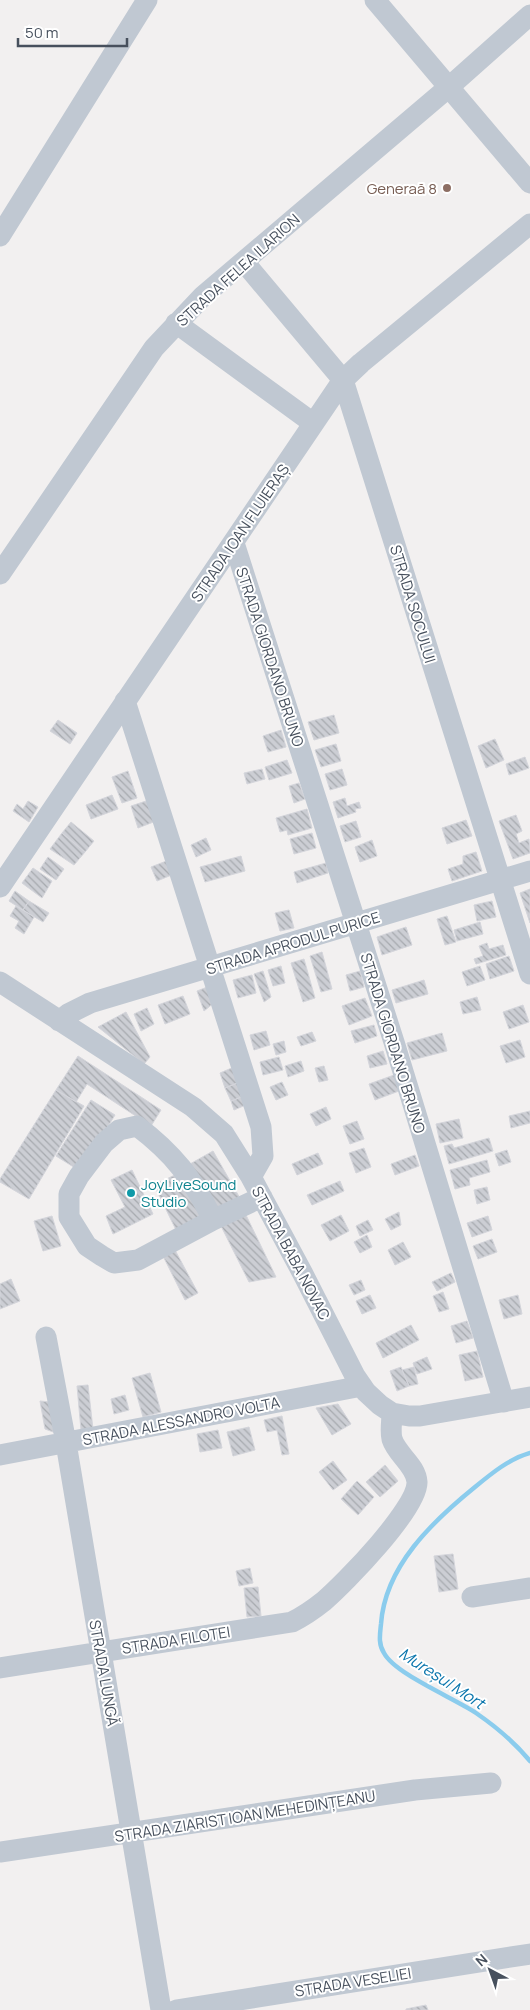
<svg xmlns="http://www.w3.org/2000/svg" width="530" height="2010" font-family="Manrope,sans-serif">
	<defs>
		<pattern id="building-back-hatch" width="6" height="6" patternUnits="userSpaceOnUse" patternTransform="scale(1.25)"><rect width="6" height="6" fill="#ccced4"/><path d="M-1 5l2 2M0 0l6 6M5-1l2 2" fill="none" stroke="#a7aaaf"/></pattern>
	</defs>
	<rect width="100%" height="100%" fill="#f2f0f0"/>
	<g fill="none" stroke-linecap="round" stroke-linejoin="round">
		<!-- stream -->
		<path stroke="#8bcced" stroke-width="4.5" d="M530,1453c-21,6 -38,20 -55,34 -42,34 -90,79 -94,137 -1,10 -3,20 3,29 11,21 70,45 92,60 19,13 39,30 54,48"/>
	</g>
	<!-- building -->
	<path fill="url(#building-back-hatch)" stroke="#d4d5db" d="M334,715l5,18 -25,7 -6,-18z
		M58,720l19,13 -7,11 -20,-13z
		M281,730l5,17 -18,5 -5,-16z
		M495,739l9,21 -18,8 -8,-22z
		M336,744l5,17 -20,6 -6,-17z
		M525,757l4,11 -20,7 -3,-11z
		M287,760l5,13 -23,7 -4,-13z
		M262,769l3,10 -18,5 -3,-11z
		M342,769l5,16 -17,5 -5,-16z
		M128,771l9,27 -15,5 -10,-26z
		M299,783l6,16 -11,4 -5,-17z
		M112,795l6,14 -27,10 -5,-14z
		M345,798l2,8 12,-4 2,6 -6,1 1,3 -18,6 -5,-16z
		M149,800l7,21 -18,7 -7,-22z
		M28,801l10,6 -9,15 -16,-11 4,-7 6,5z
		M307,809l5,19 -24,7 -1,-5 -7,2 -4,-14z
		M516,815l6,16 -6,3 3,9 10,-4 1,14 -17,6 -14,-38z
		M466,820l6,16 -25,8 -5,-16z
		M356,821l5,16 -16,5 -5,-16z
		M71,822l23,19 -9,11 -23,-19z
		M62,833l23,19 -11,13 -24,-16z
		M312,833l4,15 -22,6 -4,-15z
		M206,838l5,12 -15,7 -5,-12z
		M372,840l5,16 -17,6 -5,-15z
		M476,852l6,19 -30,10 -4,-12 15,-5v-8z
		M241,856l4,15 -40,11 -5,-15z
		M48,857l16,12 -8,11 -16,-11z
		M169,860l5,14 -17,7 -6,-14z
		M326,863l2,10 -31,10 -3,-11z
		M33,868l19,13 -10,17 -20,-15z
		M530,889v34l-10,-30z
		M15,891l14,10 -6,9 -14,-9z
		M29,901l20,12 -6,9 -20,-12z
		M492,901l4,16 -19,4 -3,-16z
		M16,906l18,11 -10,17 -9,-6 4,-7 -9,-5z
		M289,910l5,18 -14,3 -5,-18z
		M447,916l9,26 -11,3 -8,-26z
		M480,922l3,12 -26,7 -3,-11z
		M406,927l6,18 -30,10 -5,-18z
		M487,943l2,6 14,-4 3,10 -30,9 -2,-5 9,-3 -4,-10z
		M322,952l10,37 -11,3 -11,-36z
		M509,956l5,15 -24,8 -4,-15z
		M304,959l11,39 -12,4 -12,-39z
		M281,966l4,17 -12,3 -5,-16z
		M480,966l5,14 -18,6 -5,-14z
		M263,971l8,26 -7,5 -10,-28z
		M360,971l4,16 -14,4 -4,-16z
		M252,975l4,18 -18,5 -5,-18z
		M424,980l4,14 -32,9 -4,-13z
		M210,986l5,16 -11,9 -7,-20z
		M183,996l7,18 -25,10 -7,-19z
		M477,997l4,13 -18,4 -3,-12z
		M365,998l7,18 -23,9 -7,-19z
		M523,1005l6,17 -20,7 -6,-17z
		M147,1008l7,16 -13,7 -7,-17z
		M126,1012l24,45 -6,7 -46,-37z
		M374,1025l3,11 -22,7 -4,-12z
		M266,1031l4,14 -16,5 -4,-15z
		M312,1032l4,9 -15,5 -4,-9z
		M442,1033l5,18 -35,9 -5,-17z
		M520,1040l5,17 -19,6 -6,-17z
		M284,1041l2,11 -10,3 -3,-11z
		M383,1051l4,13 -17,4 -3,-12z
		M78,1056l83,54 -10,16 -64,-42 -11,18 -20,-12z
		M279,1057l4,13 -20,5 -3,-13z
		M301,1061l3,10 -16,6 -3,-11z
		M324,1066l4,14 -9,2 -4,-14z
		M234,1067l6,15 -15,6 -5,-15z
		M394,1075l5,16 -24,9 -6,-16z
		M240,1082l4,14 -13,5 -6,-13z
		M282,1082l6,13 -12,5 -6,-13z
		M56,1090l28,16 -55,93 -29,-17v-3z
		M244,1096l4,8 -14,6 -3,-9z
		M91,1100l24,15 -35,56 -24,-15z
		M326,1107l5,12 -15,7 -6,-12z
		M530,1111v12l-19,5 -2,-12z
		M459,1119l4,19 -23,5 -4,-19z
		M357,1121l7,18 -14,5 -7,-18z
		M489,1138l4,13 -44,13 -5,-18 8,-2 2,4z
		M364,1148l7,19 -15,6 -7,-20z
		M507,1150l4,12 -12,4 -4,-12z
		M213,1151l28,49 -23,14 -28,-50z
		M318,1153l5,11 -26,11 -5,-11z
		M415,1155l4,11 -24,9 -4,-11z
		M487,1160l3,12 -21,6 1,7 -15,4 -5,-19z
		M132,1170l21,44 -40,20 -7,-18 19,-9 -14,-27z
		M179,1173l24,49 -25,12 -24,-49z
		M340,1181l4,10 -32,14 -5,-10z
		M487,1187l3,13 -13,4 -3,-14z
		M399,1212l2,13 -10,5 -6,-11z
		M245,1213l31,64 -27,5 -28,-56z
		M341,1215l8,16 -19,10 -9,-16z
		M52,1216l9,30 -18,5 -9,-30z
		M488,1216l4,14 -20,7 -5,-14z
		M368,1220l5,10 -13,6 -4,-10z
		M367,1235l5,12 -12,6 -6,-11z
		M492,1239l5,13 -19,7 -5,-13z
		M403,1242l8,15 -16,8 -7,-15z
		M175,1250l23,43 -13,7 -22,-44z
		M451,1273l4,9 -18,9 -5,-9z
		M11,1279l9,22 -20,8v-25z
		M361,1280l4,10 -11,5 -5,-10z
		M443,1292l6,17 -10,3 -6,-16z
		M370,1295l6,13 -14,6 -6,-13z
		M518,1295l4,19 -18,5 -5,-19z
		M467,1321l6,17 -17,5 -5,-17z
		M411,1325l8,15 -36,18 -7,-15z
		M477,1351l6,26 -18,4 -6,-26z
		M427,1357l5,12 -15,5 -4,-11z
		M401,1367l8,19 -12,5 -7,-20z
		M414,1367l4,17 -9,2 -7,-16z
		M150,1373l11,39 -18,5 -11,-39z
		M88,1385l5,44 -12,1 -4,-44z
		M125,1395l4,15 -15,4 -3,-15z
		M40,1401l10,1 6,31 -11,-4z
		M338,1404l13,20 -19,11 -16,-27z
		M282,1416l7,38 -7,1 -5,-25 -10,2 -3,-12z
		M249,1427l6,23 -22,6 -6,-24z
		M218,1430l4,18 -22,4 -3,-18z
		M333,1461l14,19 -14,10 -14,-18z
		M385,1465l13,16 -18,16 -14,-15z
		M357,1481l17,16 -16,18 -17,-16z
		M453,1554l5,35 -19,3 -5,-36z
		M250,1568l3,15 -14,3 -3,-15z
		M258,1587l3,29 -14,1 -3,-29z
		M426,2005l2,5h-22v-1z"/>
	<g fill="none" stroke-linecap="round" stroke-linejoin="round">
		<!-- minor -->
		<path stroke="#c0c8d2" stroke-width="21" d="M375,0l155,183
			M0,236l147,-236
			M244,262l99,118 187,594
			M176,323l137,100
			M234,543l160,499 110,360
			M0,574l154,-226 49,-52 246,-209 81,-72
			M125,701l136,426 2,29 -12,21
			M0,887l343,-507 18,-17 169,-139
			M0,982l193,125 31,27 27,43 52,97 52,102 11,16 14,13 12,8 17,3h11l110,-19
			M59,1021l9,-7 22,-11 440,-132
			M213,1220c-20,-41 -39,-66 -76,-94l-18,4 -15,13 -25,33 -10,18v23l18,29 15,10 12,7 24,-3 75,-40 49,-23
			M46,1337l20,106 95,567
			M0,1455l362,-69
			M472,1597l58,-9
			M0,1668l292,-46c12,-6 22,-13 32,-21 21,-18 94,-93 93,-119 -1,-17 -20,-27 -25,-43 -2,-8 0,-18 0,-26
			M0,1852l415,-62 76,-7
			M176,2010l354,-56"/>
	</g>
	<!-- markers -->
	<circle fill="#8d6e63" stroke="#fff" stroke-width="2" cx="447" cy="188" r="5"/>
	<circle fill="#0f9aa8" stroke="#fff" stroke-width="2" cx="131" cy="1193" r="5"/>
	<g text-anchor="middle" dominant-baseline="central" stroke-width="4" stroke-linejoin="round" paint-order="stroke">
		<!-- education labels -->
		<g font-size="15" fill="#785e54" stroke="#fff" text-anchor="end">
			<text x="437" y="188">Generaă 8</text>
		</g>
		<!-- street labels -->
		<g font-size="15" fill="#47505d" stroke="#fff">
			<text transform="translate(238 270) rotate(-42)">STRADA FELEA ILARION</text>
			<text transform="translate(240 533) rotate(-56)">STRADA IOAN FLUIERAȘ</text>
			<text transform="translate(413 604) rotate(73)">STRADA SOCULUI</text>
			<text transform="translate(270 657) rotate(72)">STRADA GIORDANO BRUNO</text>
			<text transform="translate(293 943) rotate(-17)">STRADA APRODUL PURICE</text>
			<text transform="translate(393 1043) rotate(73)">STRADA GIORDANO BRUNO</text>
			<text transform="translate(291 1253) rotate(62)">STRADA BABA NOVAC</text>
			<text transform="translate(181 1421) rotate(-11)">STRADA ALESSANDRO VOLTA</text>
			<text transform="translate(176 1640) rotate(-9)">STRADA FILOTEI</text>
			<text transform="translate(104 1673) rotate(80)">STRADA LUNGĂ</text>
			<text transform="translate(245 1816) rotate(-9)">STRADA ZIARIST IOAN MEHEDINȚEANU</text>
			<text transform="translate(353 1982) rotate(-9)">STRADA VESELIEI</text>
		</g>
		<!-- culture labels -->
		<g font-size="15" fill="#0d838f" stroke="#fff" text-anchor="start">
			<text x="141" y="1184">JoyLiveSound<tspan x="141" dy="17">Studio</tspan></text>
		</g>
		<!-- water labels -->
		<g font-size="16" font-style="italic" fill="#0b76ad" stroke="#fff">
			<text transform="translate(442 1678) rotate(33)">Mureșul Mort</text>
		</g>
	</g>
	<!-- north arrow -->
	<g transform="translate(490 1970) rotate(319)" stroke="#ffffff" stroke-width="4" paint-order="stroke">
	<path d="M0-4L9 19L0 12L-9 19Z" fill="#47505d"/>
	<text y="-8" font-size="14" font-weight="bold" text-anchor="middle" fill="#47505d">N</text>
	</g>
	<!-- scale -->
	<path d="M18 38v8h109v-8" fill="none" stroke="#47505d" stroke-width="2.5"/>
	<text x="25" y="38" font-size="15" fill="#47505d" stroke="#ffffff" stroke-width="4" paint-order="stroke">50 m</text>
</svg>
